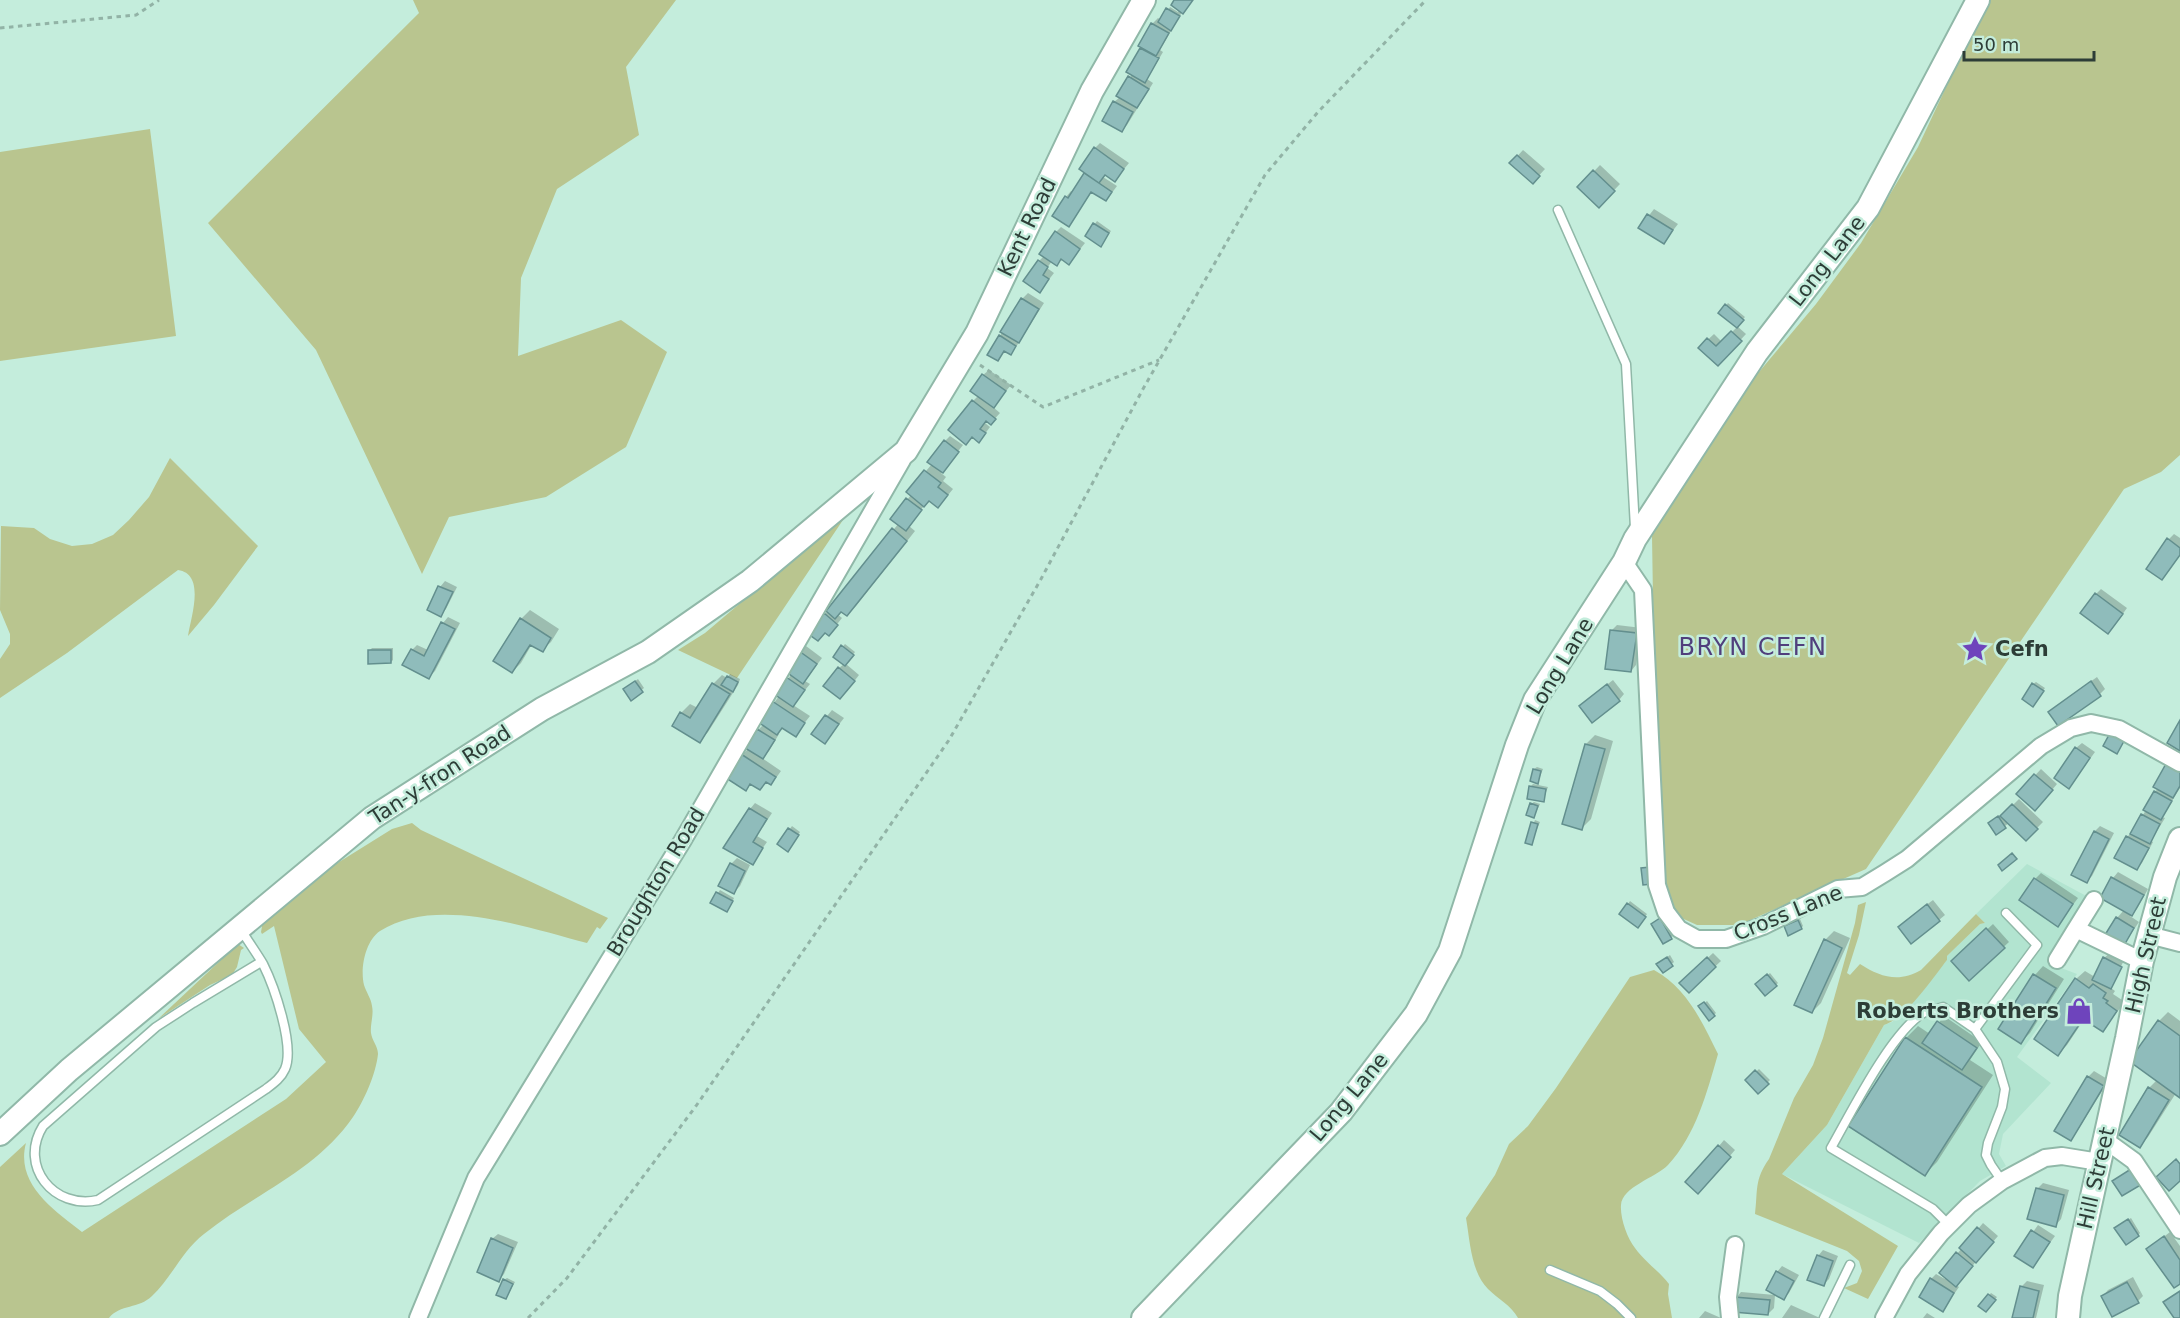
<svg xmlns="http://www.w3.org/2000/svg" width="2180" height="1318" font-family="'DejaVu Sans',sans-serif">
	<rect width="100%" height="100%" fill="#c4eddc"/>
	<!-- built -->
	<path fill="#b2e4d0" d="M2027,864l63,34 -42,65 29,11 -60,83 34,26 -48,51 -4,20 7,12 -26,15 -61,62 -137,-69 45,-49 57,-100 8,-3 10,-9 20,-22 25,-31v-4l33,-32 5,-1 -9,-9z"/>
	<!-- green -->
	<path fill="#b9c58f" d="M413,0h263l-50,67 13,68 -82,54 -36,89 -3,78 103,-36 46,32 -41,95 -80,50 -97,20 -27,57 -106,-224 -108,-127 211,-210z
		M1987,0h193v455l-19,17 -37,17 -258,380 -127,56h-42l-20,-9 -11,-25 -10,-105 -4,-250 91,-145 73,-87 45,-61 57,-96z
		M150,129l26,207 -176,25v-209z
		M170,458l88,88 -44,59 -26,31c3,-19 18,-62 -10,-66l-111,83 -67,45v-39l10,-15v-10l-10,-24 1,-84 33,2 16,11 22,7 20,-2 21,-9 16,-15 20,-23z
		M849,511l-112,167 -59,-28 27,-17z
		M412,823l9,7 187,88 -8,11 -3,-2 -10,16c-59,-15 -150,-48 -207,-12 -15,10 -20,38 -16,54 2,7 7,13 8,21 2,9 -2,18 -1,27 1,8 7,13 7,21 -2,20 -14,47 -25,63 -37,54 -99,77 -149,117 -22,17 -32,43 -52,62 -13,13 -32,8 -43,22h-109v-151l26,-24c-11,41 28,67 56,89l204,-133 40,-37 -27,-33 -25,-103 -12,8 -1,-2 2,-11 36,-34 93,-58z
		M1866,902l-7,33 -12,38 3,2 10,-11c20,13 39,19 61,6l55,-56 9,9 -5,1 -33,32v4c-15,19 -40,57 -63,65l-57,100 -45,49 116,72 -30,53 -24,-11 13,-5 5,-12 -3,-10 -12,-10 -92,-37c3,-23 -1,-34 14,-55l25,-61 19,-33 10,-27 32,-115 3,-18z
		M238,944l6,4 -3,2 -4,17 -5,8 -22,10 -52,34z
		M1654,970c33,18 48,52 64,84 -11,38 -22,81 -50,111 -13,13 -46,22 -47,40 -1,13 6,33 14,43 9,13 24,23 34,36l-1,10 4,24h-154c-7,-13 -20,-19 -30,-29 -17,-17 -18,-48 -22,-71l29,-43 14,-31 19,-18 28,-38 74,-111z"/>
	<!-- shadow -->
	<path fill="#0003" d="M1176,0h17l-11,12 -22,38 3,2 -16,27 6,4 -26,42 -5,5 -8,-28 6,-5 12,-23 10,-27 -2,-2 12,-21 6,-6 3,2 9,-13 8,5 1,-2z
		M1100,143l29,20 -14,17 -9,-7 -3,4 14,9 -6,8 -5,6 -14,-9 -23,34 -3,-28 5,-6 2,1 13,-20 9,-24z
		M1523,150l22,19 -12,13 -22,-19z
		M1600,165l20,19 -21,22 -20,-19z
		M1654,209l24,15 -14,18 -24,-15z
		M1097,221l14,10 -8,11 -16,-7z
		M1061,227l24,16 -16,20 -6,-5 -6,6 -5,-3 -5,7 7,5 -14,18 -1,-30 5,-5 12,-24z
		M1028,293l16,10 -28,44 -5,6 -5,-3 -8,10 2,-24 22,-37z
		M1728,303l17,14 -8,9 9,8 -28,30 -18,-17 14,-13 8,8 15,-15 -17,-14z
		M989,370l22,15 -18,22 7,6 -9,10 -4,-3 -2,3 5,4 -6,8 -11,1 -7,7 7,-42 6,-6 4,-20z
		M950,436l13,9 -22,28 5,4 -3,4 10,8 -9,11 -14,-1 -4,4 -17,23 6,5 -59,75 -9,8 -5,-4 -5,4 5,4 -8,10 -9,-14 74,-91 -7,-5 19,-23 -3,-3 24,-28 13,-23z
		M2174,534l6,4v17l-18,24 7,-40z
		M445,581l12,6 -11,22 -6,6 -11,-6 11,-22z
		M2101,589l26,19 -13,18 -18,-32z
		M530,610l29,19 -8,13 -9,8 -10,-6 -11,19 -9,9 9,-53z
		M448,617l12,6 -25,48 -6,6 -17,-27 5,-5 11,5 15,-27z
		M1617,625l25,3 -6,37 -5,6 -19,-41z
		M845,644l10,8 -9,12 13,11 -13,17 -7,-24 5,-4 -9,-8z
		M806,646l16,12 -17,23 5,3 -17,21 17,11 -15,19 -12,-8 -5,6 1,1 -10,17 -7,7 19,13 -5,7 -5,5 -4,-2 -15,2 -6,6 -4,-34 7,-7 9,-18 6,-6 -4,-2 19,-26 12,-22 9,-22z
		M372,648h21v12l-2,2 -22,-11z
		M730,674l10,5 -2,6 -30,47 -8,9 -26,-16 8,-13 8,-8 8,4 15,-24 9,-9 5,3z
		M2097,677l8,12 -5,5 -45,13z
		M638,679l6,9 -13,10 -4,-11z
		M1613,680l11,14 -5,6 -33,1z
		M2036,682l9,6 -10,14 -2,-18z
		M832,710l12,8 -14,18 -17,-3z
		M1595,735l18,6 -22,78 -9,9 -18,-5 22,-79z
		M2082,743l13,9 -21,29 2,-33z
		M2180,761v27l-18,29 3,1 -14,23 2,1 -11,21 -6,5 -20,-11 11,-20 6,-6 13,-21 9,-18z
		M1537,767l6,2 -5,13 -4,-13z
		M2041,769l16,15 -16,19 -23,-9z
		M1533,784l15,3 -5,13 -13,-13z
		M2019,799l24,23 -17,17 -17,-16 -12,9 -5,-11 9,-6 1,1z
		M1534,802l6,2 -6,13 -3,-13z
		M755,803l17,10 -15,23 10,6 -15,21 -2,-54z
		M1535,820l5,2 -9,22 -5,-2z
		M792,826l8,6 -10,15 -11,-3z
		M2100,826l14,7 -22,43 -6,6 9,-51z
		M737,858l13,7 -10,21 -6,6 -3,-28z
		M2118,872l30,17 -11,20 -7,7 9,6 -17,25 -5,-29 7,-8 -11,-32z
		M2041,873l37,25 -20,27 -23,-46z
		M720,890l14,8 -5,10 -17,-6z
		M1933,900l12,15 -6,5 -34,1z
		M1630,901l17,13 -7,10 -12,-20z
		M1663,917l11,18 -10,7 -9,-20z
		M1800,919l3,7 -2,2 -13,-4z
		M1993,924l16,18 -40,37 -16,-18z
		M1834,931l16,7 -29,65 -9,9 13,-72z
		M1713,953l8,8 -32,30 -8,-8z
		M2110,953l14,7 -13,28 4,3 -2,3 12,8 -22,28 -18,-12 -18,27 -9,9 18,-75 9,-8 10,6 9,-19z
		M1670,955l4,7 -11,9 -2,-9z
		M2043,966l21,13 -34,54 -9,9 -21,-13 35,-54z
		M1770,973l8,10 -13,11 -8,-10z
		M1707,1001l9,12 -7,6 -9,-12z
		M2168,1012l12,9v75l-4,-3 -28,44 -8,9 9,-58 8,-8 2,-59z
		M1944,1016l38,26 -12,18 23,15 -56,87 -12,12 -19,-136 12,-12 12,8z
		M1759,1069l11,11 -12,12 -11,-12z
		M2094,1071l15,9 -33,53 -5,6 -15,-9 33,-54z
		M1724,1140l11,10 -31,36 15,-40z
		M2043,1183l26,7 -8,29 -5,6 -19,-36z
		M2131,1218l9,15 -2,2 -19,-9z
		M1983,1223l15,13 -42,49 3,2 -16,23 -12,-31 5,-5 9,5 1,-2 -5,-4z
		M2038,1225l17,11 -22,30 -17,-10z
		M2170,1232l10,14v36l-32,-33z
		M498,1234l20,8 -14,32 -5,6 -7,-41z
		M1823,1250l15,6 -9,23 -5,5 -6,-28z
		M1782,1266l17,9 -10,18 -5,5 -7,-26z
		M2133,1277l10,19 -5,5 -35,-5 5,-6z
		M507,1278l8,4 -9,16 -2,-18z
		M2027,1281l17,4 -8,33h-22l7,-31z
		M1741,1292l34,3 -1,13 -6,6 -32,-16z
		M1991,1293l6,4 -11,13 -6,-4z
		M1791,1305l29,13h-38z
		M1705,1311l16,7h-22z
		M1927,1313l8,5h-12z"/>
	<!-- building -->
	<path fill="#8fbcbb" stroke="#638f8e" stroke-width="1.5" d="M1174,0h19l-10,14 -12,-9z
		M1166,8l14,8 -9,15 -13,-9z
		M1151,23l18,10 -13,23 -18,-10z
		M1140,48l19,10 -14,25 -19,-11z
		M1128,76l21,13 -12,19 -21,-12z
		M1113,101l20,11 -11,20 -20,-11z
		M1094,147l30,22 -9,13 -10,-7 -6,8 -20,-14z
		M1517,155l23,21 -7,8 -24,-21z
		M1593,170l22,21 -16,17 -22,-21z
		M1084,173l28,19 -6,9 -15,-9 -22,35 -17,-11 13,-20 3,2z
		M1647,214l26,16 -9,14 -26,-16z
		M1093,223l16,10 -8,14 -16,-11z
		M1055,231l25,18 -11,16 -8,-6 -4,7 -18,-12z
		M1038,260l10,7 -5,8 6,4 -9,14 -17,-12z
		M1021,298l18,11 -20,34 -19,-11z
		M1725,304l19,16 -7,8 -19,-15z
		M1731,331l11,10 -24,25 -20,-18 9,-10 9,8z
		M999,335l17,11 -5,9 -7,-4 -6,10 -11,-6z
		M982,374l24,17 -12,17 -24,-17z
		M972,400l24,19 -5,6 -5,-4 -6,8 6,4 -7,10 -7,-6 -6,8 -18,-15z
		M944,440l15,12 -16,21 -16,-11z
		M924,470l17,13 -3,4 10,8 -10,13 -9,-7 -5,6 -18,-15z
		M906,498l16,12 -16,21 -16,-12z
		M892,528l15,13 -60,75 -6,-4 -6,7 -9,-8z
		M2167,538l13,10v7l-18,25 -16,-11z
		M438,586l15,6 -12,25 -14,-7z
		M2095,593l28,21 -15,20 -28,-21z
		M824,613l14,12 -9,11 -4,-3 -7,8 -11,-8z
		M520,618l31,20 -8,14 -13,-7 -18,28 -19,-12z
		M441,622l14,7 -26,50 -27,-14 9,-16 13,7z
		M1610,630l27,3 -6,39 -26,-3z
		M841,645l13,10 -9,11 -12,-9z
		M368,650h23v13l-23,1z
		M799,651l18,13 -14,20 -18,-13z
		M838,667l17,14 -15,18 -17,-13z
		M727,676l11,6 -5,10 -12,-7z
		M786,677l19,13 -12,17 -19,-13z
		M635,681l8,11 -12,9 -8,-12z
		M2091,681l10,15 -43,30 -10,-14z
		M712,683l18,11 -30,49 -28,-17 8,-14 10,6z
		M2032,683l12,8 -11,16 -11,-8z
		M1607,684l13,17 -28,22 -13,-17z
		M772,701l33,22 -9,14 -14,-9 -5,7 -19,-13z
		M825,715l14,9 -14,20 -14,-10z
		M2180,720v31l-13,-8z
		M757,729l18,11 -12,19 -18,-11z
		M2110,733l14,8 -7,13 -14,-8z
		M1585,744l20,5 -23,81 -20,-6z
		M2075,747l15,11 -21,31 -15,-11z
		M741,754l35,23 -5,8 -5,-3 -6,8 -10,-6 -4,7 -20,-13z
		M2167,762l13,7v17l-7,12 -20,-11z
		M1533,769l8,2 -3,13 -8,-3z
		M2034,774l19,16 -18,21 -19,-17z
		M1529,786l17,3 -2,13 -17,-3z
		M2154,791l18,10 -11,19 -18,-10z
		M1530,803l8,3 -4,12 -8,-3z
		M2012,804l26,25 -12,12 -26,-25z
		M749,808l18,11 -14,23 10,6 -10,17 -30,-17z
		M2141,814l19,10 -10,20 -20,-10z
		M1998,816l8,12 -10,7 -8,-12z
		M1531,822l7,2 -6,21 -7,-2z
		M788,828l11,7 -11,17 -11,-8z
		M2094,831l15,8 -22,44 -16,-8z
		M2126,836l23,12 -12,22 -23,-12z
		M2012,853l5,6 -15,12 -4,-6z
		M730,863l15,8 -11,23 -16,-8z
		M1650,867l2,17 -9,1 -2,-17z
		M2111,877l33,18 -12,21 -32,-18z
		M2034,878l39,26 -15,23 -39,-27z
		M716,892l17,9 -6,11 -17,-9z
		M1627,903l19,14 -8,11 -19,-14z
		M1927,904l13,17 -29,23 -13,-17z
		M2116,917l18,11 -12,21 -19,-11z
		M1660,918l12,21 -9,5 -12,-20z
		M1798,920l4,9 -14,7 -4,-10z
		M1986,928l19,20 -36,33 -18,-20z
		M1824,939l18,9 -30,65 -18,-8z
		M1667,957l6,9 -10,7 -7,-9z
		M1707,957l9,10 -27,26 -10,-10z
		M2103,957l19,10 -11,22 -19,-9z
		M1767,974l10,12 -12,10 -10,-12z
		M2033,974l23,14 -35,56 -23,-15z
		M2075,978l14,10 4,-4 13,9 -3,5 5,3 -2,2 11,8 -14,21 -20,-13 -25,37 -24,-17z
		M1704,1002l11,14 -6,5 -11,-15z
		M2158,1020l22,16v62l-51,-37z
		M1937,1021l40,27 -15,22 -40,-27z
		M1905,1037l77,50 -57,89 -77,-50z
		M1755,1070l14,14 -11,10 -13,-14z
		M2087,1076l17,10 -33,55 -17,-10z
		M2148,1087l21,13 -29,48 -21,-13z
		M1718,1145l13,12 -33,37 -13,-12z
		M2176,1159l4,5v17l-11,10 -13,-14z
		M2134,1167l10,16 -22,13 -10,-15z
		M2036,1188l28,7 -8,32 -29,-8z
		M2128,1219l11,17 -13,9 -12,-17z
		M1977,1227l17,15 -18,21 -17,-15z
		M2031,1230l19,12 -17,26 -19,-12z
		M2164,1236l16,24v24l-6,4 -28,-39z
		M491,1238l22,10 -14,34 -22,-10z
		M1956,1252l17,14 -17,21 -17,-14z
		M1817,1255l16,6 -9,25 -17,-6z
		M1776,1271l18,10 -10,19 -18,-10z
		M1930,1278l24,15 -11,19 -24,-15z
		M503,1279l10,5 -7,15 -10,-4z
		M2127,1282l12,21 -27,14 -11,-21z
		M2020,1286l19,5 -6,27h-21z
		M2180,1291v27h-6l-11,-16z
		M1988,1294l8,6 -10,12 -8,-6z
		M1734,1297l36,3 -2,15 -35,-3z"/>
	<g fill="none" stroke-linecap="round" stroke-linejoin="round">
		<defs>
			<path id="lane" d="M1558,210l68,154 9,164
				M240,928c7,12 16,24 23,36 11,22 32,82 22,105 -4,9 -11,14 -19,20l-168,111c-44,10 -80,-34 -55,-74l113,-99 37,-24 68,-41
				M1975,1029l62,-84 -31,-32
				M1949,1225l-16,-16 -102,-61c20,-35 61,-118 94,-136 5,-3 13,-3 18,-5l32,22 22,33 8,27 -3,18 -14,36 -2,12 5,10 11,16
				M1550,1270l50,21 17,13 14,14
				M1824,1318l26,-53"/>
			<path id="street" d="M1624,562l19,28 14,295 9,27 13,17 18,10h29l37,-13 75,-37 24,-2 23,-14 22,-14 134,-113 30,-18 20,-5 28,6 61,34
				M2094,900l-18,29 66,32
				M2149,935l31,8
				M2057,960l19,-31
				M2105,1140l29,21 46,69
				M418,1318l58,-140 207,-338 219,-380
				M1730,1318l-2,-21 7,-52
				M1884,1318l24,-44 33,-41 28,-28 33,-24 43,-23 17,-2 37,6"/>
			<path id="secondary" d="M0,1134l69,-64 303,-252 170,-109 106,-57 102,-71 156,-130 71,-118 115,-242 52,-91
				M1143,1318l198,-206 75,-98 34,-63 67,-206 18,-45 89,-138 11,-23 122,-187 111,-144 110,-208
				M2068,1318l2,-22 57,-258 15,-77 23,-84 15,-38"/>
		</defs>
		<!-- lane casing -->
		<use href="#lane" stroke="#90b8a8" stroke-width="11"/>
		<!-- street casing -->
		<use href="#street" stroke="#90b8a8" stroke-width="20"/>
		<!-- secondary casing -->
		<use href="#secondary" stroke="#90b8a8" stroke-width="26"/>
		<!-- path -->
		<path stroke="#92b3a6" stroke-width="3" stroke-dasharray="4.5 4.5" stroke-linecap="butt" d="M0,28l136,-13 23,-15
			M980,365l63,42 116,-47
			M528,1318l39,-40 129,-172 253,-366 92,-161 102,-190 122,-214 53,-63 108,-112"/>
		<!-- lane -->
		<use href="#lane" stroke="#fff" stroke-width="8"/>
		<!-- street -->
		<use href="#street" stroke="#fff" stroke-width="16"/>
		<!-- secondary -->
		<use href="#secondary" stroke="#fff" stroke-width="22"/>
	</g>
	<!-- icons -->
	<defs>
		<symbol id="sight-bare" viewBox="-9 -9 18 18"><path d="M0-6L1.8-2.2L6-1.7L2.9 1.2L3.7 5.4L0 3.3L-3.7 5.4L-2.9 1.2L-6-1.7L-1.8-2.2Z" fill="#6e44bc" stroke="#c4eddc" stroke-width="2.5" paint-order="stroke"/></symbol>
		<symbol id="shop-bare" viewBox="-9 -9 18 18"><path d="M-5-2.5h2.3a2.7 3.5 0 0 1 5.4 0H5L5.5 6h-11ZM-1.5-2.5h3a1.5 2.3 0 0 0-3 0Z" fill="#6e44bc" stroke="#c4eddc" stroke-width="2.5" paint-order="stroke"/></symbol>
	</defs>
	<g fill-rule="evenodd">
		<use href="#sight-bare" x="1956" y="630" width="38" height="38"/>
		<use href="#shop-bare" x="2060" y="992" width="38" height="38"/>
	</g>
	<g text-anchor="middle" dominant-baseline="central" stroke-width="5" stroke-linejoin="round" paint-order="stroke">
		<!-- street labels -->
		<g font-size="21" fill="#2d3d37" stroke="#c4eddc">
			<text transform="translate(1027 227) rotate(-64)">Kent Road</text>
			<text transform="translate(1827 261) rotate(-52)">Long Lane</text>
			<text transform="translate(1560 666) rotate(-59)">Long Lane</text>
			<text transform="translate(440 775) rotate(-33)">Tan-y-fron Road</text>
			<text transform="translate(656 882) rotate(-59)">Broughton Road</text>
			<text transform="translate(1788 913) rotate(-22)">Cross Lane</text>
			<text transform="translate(2146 955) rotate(-77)">High Street</text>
			<text transform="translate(1349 1097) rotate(-50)">Long Lane</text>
			<text transform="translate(2096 1178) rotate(-77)">Hill Street</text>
		</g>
		<!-- poi labels -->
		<g font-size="21" font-weight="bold" fill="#2d3d37" stroke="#c4eddc" text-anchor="start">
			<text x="1995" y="649">Cefn</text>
			<text x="2059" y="1011" text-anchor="end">Roberts Brothers</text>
		</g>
		<!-- quarter labels -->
		<g font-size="24" letter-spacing="1.5" fill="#503f7c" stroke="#c4eddc">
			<text x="1753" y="647">BRYN CEFN</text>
		</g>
	</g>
	<!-- scale -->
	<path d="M1964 51v9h130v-9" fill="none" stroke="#2d3d37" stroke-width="3"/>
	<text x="1973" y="51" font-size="18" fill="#2d3d37" stroke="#c4eddc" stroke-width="4.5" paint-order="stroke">50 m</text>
</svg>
